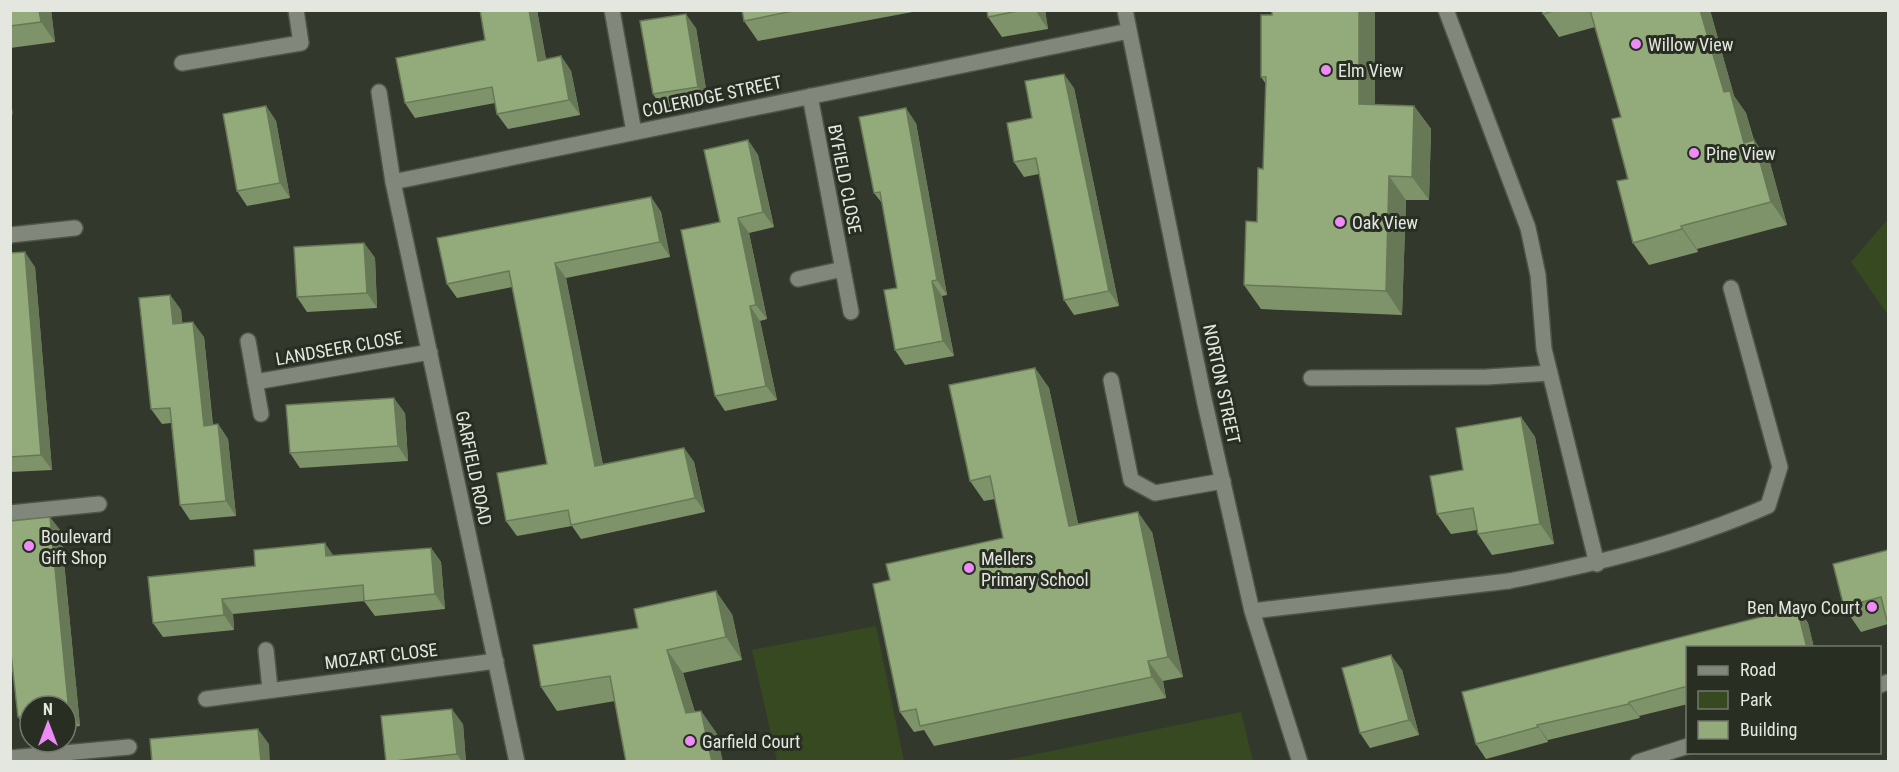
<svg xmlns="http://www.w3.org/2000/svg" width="1899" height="772" font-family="'Roboto Condensed',sans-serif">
	<rect width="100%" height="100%" fill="#33382d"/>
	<!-- green -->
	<path fill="#364920" d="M1888,219v96l-37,-53z
		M876,626l28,135h-127l-25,-111z
		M1241,712l12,49h-251z"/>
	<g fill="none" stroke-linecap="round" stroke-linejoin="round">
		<defs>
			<path id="lane" d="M1446,10l82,218 10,47 6,74 53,215
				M1311,378l176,-1 63,-4
				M1111,380l20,100 24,13 68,-12
				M1509,581c88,-17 177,-39 259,-75l12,-39 -49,-179"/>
			<path id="street" d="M612,10l22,122
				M1125,10l79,389 48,212 48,151
				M182,63l119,-20 -5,-33
				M379,92l14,90 124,580
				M810,96l41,216
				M393,182l736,-151
				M10,235l65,-7
				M798,279l45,-10
				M248,341l13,73
				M255,382l175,-30
				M10,513l89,-9
				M1252,611l257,-30
				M266,650l4,39
				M1880,685l8,-3
				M206,699l290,-38
				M10,758l119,-11
				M1638,762l50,-16"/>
		</defs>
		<!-- lane casing -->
		<use href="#lane" stroke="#4e544a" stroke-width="18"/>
		<!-- street casing -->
		<use href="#street" stroke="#4e544a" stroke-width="18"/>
		<!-- lane -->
		<use href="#lane" stroke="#81887b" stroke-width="15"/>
		<!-- street -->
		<use href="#street" stroke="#81887b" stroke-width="15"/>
	</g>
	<!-- wall -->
	<path fill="#7e936a" d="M10,10h41l4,32 -45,6z
		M480,10h57l9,49 15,-3 10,15 9,44 -72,14 -11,-15 -2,-11 -80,15 -10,-15 80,-63z
		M742,10h181l-165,31 -14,-20z
		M987,10h58l3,19 -46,8 -14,-20z
		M1375,10v95l39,1 17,23 -2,71h-23l-4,115 -141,-6 -17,-24 13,-63 6,-53 3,-85 -5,-7z
		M1542,10h168l24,86 12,17 8,27 16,23 17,62 -90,24 1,3 -49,13 -16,-22 -12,-126 -26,-90 -36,10 -16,-23z
		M696,28l12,73 -45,8 -10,-15z
		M1074,88l45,218 -45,9 -10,-15 -25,-126 -15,3 -10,-15z
		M266,106l10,15 14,77 -43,8 -10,-15z
		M916,123l31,172 -5,1 12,60 -49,9 -10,-15 2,-62 -15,-85 -8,-10z
		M748,140l10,15 16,72 -25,6 18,86 -7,2 17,79 -52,11 -10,-15z
		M651,197l10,15 9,45 -104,21 37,187 81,-17 10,14 11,50 -124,27 -9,-13 -55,10 -11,-15 41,-57 -35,-177 -55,11 -10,-14z
		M364,243l11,15 2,50 -70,4 -10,-15z
		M10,253l25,14 17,203 -42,2z
		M170,295l11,15 1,13 22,14 9,88 5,-1 10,15 8,77 -46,4 -10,-15 -9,-82 -9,1 -11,-15z
		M1035,368l14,20 29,136 74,8 31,145 -20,4 3,17 -232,48 -10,-16 -10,2 -14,-20 -10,-132 113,-42 -8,-39 -11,2 -14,-20z
		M405,413l3,48 -108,7 -10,-15z
		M1521,417l14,20 19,107 -62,11 -14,-21 -1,-4 -26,4 -14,-20 26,-44z
		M61,531l19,195 -14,2v-22h-36v25l-2,1 -10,-15z
		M431,548l10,14 4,47 -70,7 -11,-15 -131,13 1,16 -71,7 -10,-14 102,-57 78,-10z
		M1888,550v74l-27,8 -17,-25z
		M1797,608l11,15 6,25h-126v56l-49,12 1,2 -92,22v2l-62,17 -10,-15 -14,-52z
		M732,614l10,46 -59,13 12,39 6,-1 16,23 -102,-33 -58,10 -16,-24z
		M1402,670l17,65 -49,13 -10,-15z
		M463,724l3,38h-80z"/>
	<!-- shaded-wall -->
	<path fill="#677856" d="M39,10h12l4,32 -14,-20z
		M529,10h8l12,66 -11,-15z
		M1035,10h10l3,19z
		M1359,10h16v117l-16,-23z
		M1700,10h10l24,86 12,17 14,52 -16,-22 -20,-51z
		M686,14l10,14 12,73 -10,-14z
		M561,56l10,15 9,44 -11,-15z
		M1064,74l10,14 45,218 -10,-15z
		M10,94l3,21 -3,-4z
		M266,106l10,15 14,77 -10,-15z
		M1414,106l17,23 -2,71 -17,-23z
		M906,108l10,15 31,172 -10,-15z
		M748,140l10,15 16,72 -11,-15z
		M1754,140l16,23 17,62 -16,-23z
		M1389,176l17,24 -4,115 -16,-24z
		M651,197l10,15 9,45 -10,-15z
		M738,218l11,15 18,86 -11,-14z
		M1681,226l16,23 1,3 -16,-23z
		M364,243l11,15 2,50 -10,-15z
		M25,252l10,15 17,203 -11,-15z
		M555,263l11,15 40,203 -11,-15z
		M932,281l10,15 12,60 -11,-15z
		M170,295l11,15 3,29 -11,-15z
		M750,306l10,15 17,79 -11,-14z
		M193,322l11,15 10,104 -10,-15z
		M1035,368l14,20 34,158 -14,-20z
		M394,398l11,15 3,48 -10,-15z
		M1521,417l14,20 19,107 -14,-20z
		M218,424l10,15 8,77 -10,-15z
		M684,448l10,14 11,50 -10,-14z
		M1138,512l14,20 31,145 -15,-20z
		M50,517l11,14 19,195 -11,-14z
		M325,543l10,15 -9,-2z
		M431,548l10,14 4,47 -10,-15z
		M716,591l16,23 10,46 -16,-23z
		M222,599l11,15 1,16 -10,-15z
		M1797,608l11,15 6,25h-7z
		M667,650l16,23 19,63 -16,-23z
		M1391,655l11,15 17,65 -10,-15z
		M1148,661l15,20 3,17 -14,-21z
		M1629,702l10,14 1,2 -11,-14z
		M452,709l11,15 3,38h-4l-5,-8z
		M701,711l16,23 6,28h-11z
		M1537,725l11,15v2l-10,-15z
		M258,729l11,15 1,18h-9z"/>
	<!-- building -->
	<path fill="#93ab7b" stroke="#677856" stroke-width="1.5" d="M10,10h29l2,12 -31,4z
		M480,10h49l9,51 23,-5 8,44 -72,14 -5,-27 -87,16 -9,-45 89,-18z
		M742,10h56l-54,11z
		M987,10h36l-35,7z
		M1272,10h87v94l55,2 -2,71 -23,-1 -3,115 -142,-6 2,-64 11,1 1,-54 5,1 3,-92h-5v-62h11z
		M1542,10h15l-14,4z
		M1590,10h110l24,82 6,-1 14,52 10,-3 17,62 -90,24 1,3 -49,14 -16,-62 11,-2 -16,-60 9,-2z
		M686,14l12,73 -45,7 -13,-73z
		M1064,74l45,217 -45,9 -28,-142 -22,4 -7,-39 25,-5 -7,-37z
		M266,106l14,77 -43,8 -14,-77z
		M906,108l31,172 -5,1 11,60 -48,9 -11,-60 13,-2 -17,-96 -6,1 -15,-76z
		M748,140l15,72 -25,6 18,87 -6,1 16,80 -51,10 -34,-166 39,-8 -16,-72z
		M651,197l9,45 -105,21 40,203 89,-18 11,50 -124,27 -3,-15 -62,11 -9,-48 50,-9 -38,-193 -62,13 -10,-46z
		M364,243l3,50 -70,4 -3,-50z
		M25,252l16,203 -31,2v-204z
		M170,295l3,29 20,-2 11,104 14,-2 8,77 -46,4 -10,-97 -19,1 -12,-111z
		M1035,368l34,158 69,-14 30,145 -20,4 4,16 -232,49 -4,-17 -16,3 -27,-128 17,-4 -4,-16 117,-26 -13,-62 -20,5 -21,-96z
		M394,398l4,48 -108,7 -4,-48z
		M1521,417l19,107 -62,10 -5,-26 -36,6 -7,-38 33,-6 -7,-42z
		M50,517l19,195h-3v-6h-36v10l-12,1 -8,-72v-124z
		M325,543l1,13 105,-8 4,46 -71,7 -1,-16 -141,14 2,16 -71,8 -5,-46 107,-11 -1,-16z
		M1888,550v75l-7,-28 -37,10 -11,-43z
		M716,591l10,46 -59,13 19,63 15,-2 11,51h-86l-16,-86 -69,11 -8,-42 105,-17 -4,-19z
		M1797,608l10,40h-119v38l-59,16v2l-92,21 1,2 -62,17 -14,-52z
		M1391,655l18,65 -49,13 -18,-65z
		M452,709l5,45 -71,8 -5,-46z
		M258,729l3,33h-109l-2,-23z"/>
	<!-- markers -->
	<g fill="#ee8bf8" stroke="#292e23" stroke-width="2">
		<circle cx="1636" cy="44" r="6"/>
		<circle cx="1326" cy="70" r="6"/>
		<circle cx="1694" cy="153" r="6"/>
		<circle cx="1340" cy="222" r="6"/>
		<circle cx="29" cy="546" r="6"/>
		<circle cx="969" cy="568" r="6"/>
		<circle cx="1872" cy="607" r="6"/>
		<circle cx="690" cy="741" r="6"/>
	</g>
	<g text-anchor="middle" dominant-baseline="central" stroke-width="6" stroke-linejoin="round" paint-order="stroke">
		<!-- poi labels -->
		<g font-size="18" fill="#e3e7e0" stroke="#292e23" text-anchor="start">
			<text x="1648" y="44">Willow View</text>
			<text x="1338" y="70">Elm View</text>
			<text x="1706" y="153">Pine View</text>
			<text x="1352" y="222">Oak View</text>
			<text x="41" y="536">Boulevard<tspan x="41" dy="21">Gift Shop</tspan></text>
			<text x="981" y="558">Mellers<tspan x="981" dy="21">Primary School</tspan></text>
			<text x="1860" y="607" text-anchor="end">Ben Mayo Court</text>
			<text x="702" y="741">Garfield Court</text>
		</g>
		<!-- street labels -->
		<g font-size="18" fill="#e3e7e0" stroke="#292e23">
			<text transform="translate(712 96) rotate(-12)">COLERIDGE STREET</text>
			<text transform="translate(845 179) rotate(79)">BYFIELD CLOSE</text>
			<text transform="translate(339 348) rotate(-10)">LANDSEER CLOSE</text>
			<text transform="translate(1222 384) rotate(78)">NORTON STREET</text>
			<text transform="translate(474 468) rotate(78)">GARFIELD ROAD</text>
			<text transform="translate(381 656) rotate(-7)">MOZART CLOSE</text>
		</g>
	</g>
	<!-- border -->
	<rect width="1899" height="772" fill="none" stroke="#e3e7e0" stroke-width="24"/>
	<!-- legend -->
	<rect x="1686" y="646" width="195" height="108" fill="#292e23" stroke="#73786f" stroke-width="1.5"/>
	<rect x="1698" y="666" width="30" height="9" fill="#81887b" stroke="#73786f" stroke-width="1.5"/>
	<text x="1740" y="676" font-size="18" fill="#e3e7e0">Road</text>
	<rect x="1698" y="691" width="30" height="18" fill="#364920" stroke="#73786f" stroke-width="1.5"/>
	<text x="1740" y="706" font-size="18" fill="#e3e7e0">Park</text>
	<rect x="1698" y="721" width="30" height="18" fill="#93ab7b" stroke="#73786f" stroke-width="1.5"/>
	<text x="1740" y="736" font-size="18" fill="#e3e7e0">Building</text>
	<!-- north arrow -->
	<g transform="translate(48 724)"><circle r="28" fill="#292e23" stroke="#73786f" stroke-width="1.5"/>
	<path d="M0-4.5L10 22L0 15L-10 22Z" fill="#ee8bf8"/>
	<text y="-9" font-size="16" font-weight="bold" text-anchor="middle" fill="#e3e7e0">N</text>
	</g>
</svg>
